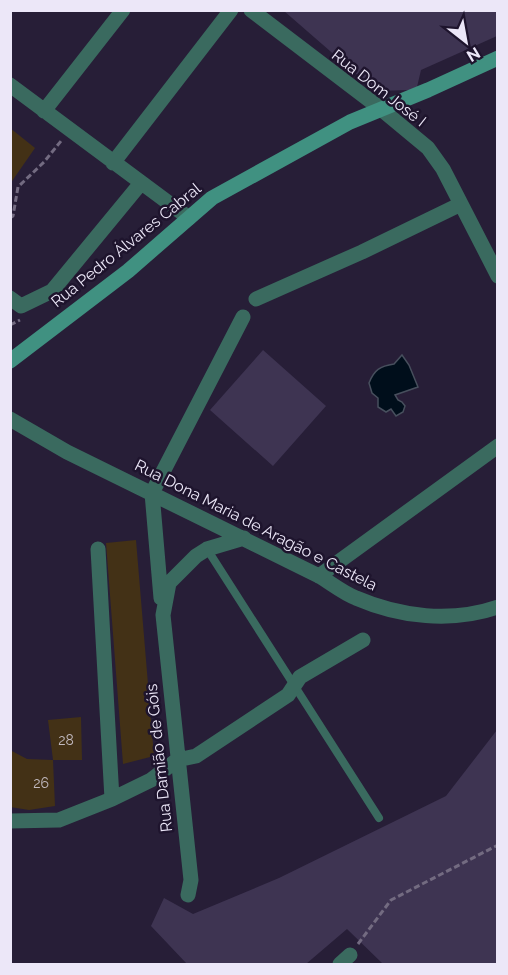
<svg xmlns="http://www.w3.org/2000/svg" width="508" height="975" font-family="Raleway,sans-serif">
	<rect width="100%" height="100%" fill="#271e37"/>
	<!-- green -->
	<path fill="#3e3452" d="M284,11h213v25l-76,34 -4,17 -7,3 -34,1z
		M263,350l63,56 -53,60 -63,-56z
		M497,730v234h-114l-36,-35 -41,35h-119l-36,-38 13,-28 29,16 86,-36 167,-82z"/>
	<!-- water -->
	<path fill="#000e1b" stroke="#474f5d" stroke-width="1.5" d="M402,355l7,10 9,22 -23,8 3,5 4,2 3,4 -2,6 -7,4 -5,-7 -5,3 -8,-5v-9l-6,-5 -3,-10c5,-13 11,-17 25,-19z"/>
	<!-- building -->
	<path fill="#433116" d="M10,128l25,20 -25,36z
		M136,540l18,216 -31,8 -17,-221z
		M81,717l1,43h-29l-5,-40z
		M10,750l17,9 26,1 2,46 -26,4 -19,-3z"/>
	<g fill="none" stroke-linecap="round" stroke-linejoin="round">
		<!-- path -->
		<path stroke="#736b81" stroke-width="3" stroke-dasharray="6 3" stroke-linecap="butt" d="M10,218l3,-2 5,-29 26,-25 17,-21
			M10,325l10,-5
			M358,944l33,-44 107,-55"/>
		<!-- lane -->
		<path stroke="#3a6a5f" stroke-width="8" d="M207,549l172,269"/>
		<!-- street -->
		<path stroke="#3a6a5f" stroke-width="15" d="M251,10l130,99 47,39 15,21 55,107
			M10,85l179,133
			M44,111l79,-101
			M113,163l118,-153
			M10,298l11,8 31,-15 89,-108
			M256,299l106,-47 99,-48
			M10,419l57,33 252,124c12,7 24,17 37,22 44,19 95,25 142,9
			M98,549l14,250
			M319,576l179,-130
			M161,598l-9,-105 91,-176
			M10,821l49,-1 53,-21 39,-19 26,-20 19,-4 92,-61 12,-18 63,-37
			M188,895l3,-15 -28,-265 6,-32 27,-27 11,-7 37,-11
			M340,964l10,-9"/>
		<!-- secondary -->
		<path stroke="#409181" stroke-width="15" d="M10,361l118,-90 84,-73 138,-76 78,-32 70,-32"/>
	</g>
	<g text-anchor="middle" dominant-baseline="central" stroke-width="5" stroke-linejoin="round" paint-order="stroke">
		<!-- number labels -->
		<g font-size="14" fill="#c2bac0">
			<text x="66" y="740">28</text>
			<text x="41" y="783">26</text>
		</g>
		<!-- street labels -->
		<g font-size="16" fill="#ece7f8" stroke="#1e142d">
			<text transform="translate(379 88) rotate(38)">Rua Dom José I</text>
			<text transform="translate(126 245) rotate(-39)">Rua Pedro Álvares Cabral</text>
			<text transform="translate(256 525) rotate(27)">Rua Dona Maria de Aragão e Castela</text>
			<text transform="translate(159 758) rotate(-96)">Rua Damião de Góis</text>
		</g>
	</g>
	<!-- border -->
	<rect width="508" height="975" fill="none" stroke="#ece7f8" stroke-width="24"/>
	<!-- north arrow -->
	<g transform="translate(466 42) rotate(149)" stroke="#1e142d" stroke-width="4.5" paint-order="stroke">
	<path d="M0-4.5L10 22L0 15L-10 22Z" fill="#ece7f8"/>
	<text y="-9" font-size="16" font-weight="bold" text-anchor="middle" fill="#ece7f8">N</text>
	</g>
</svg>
